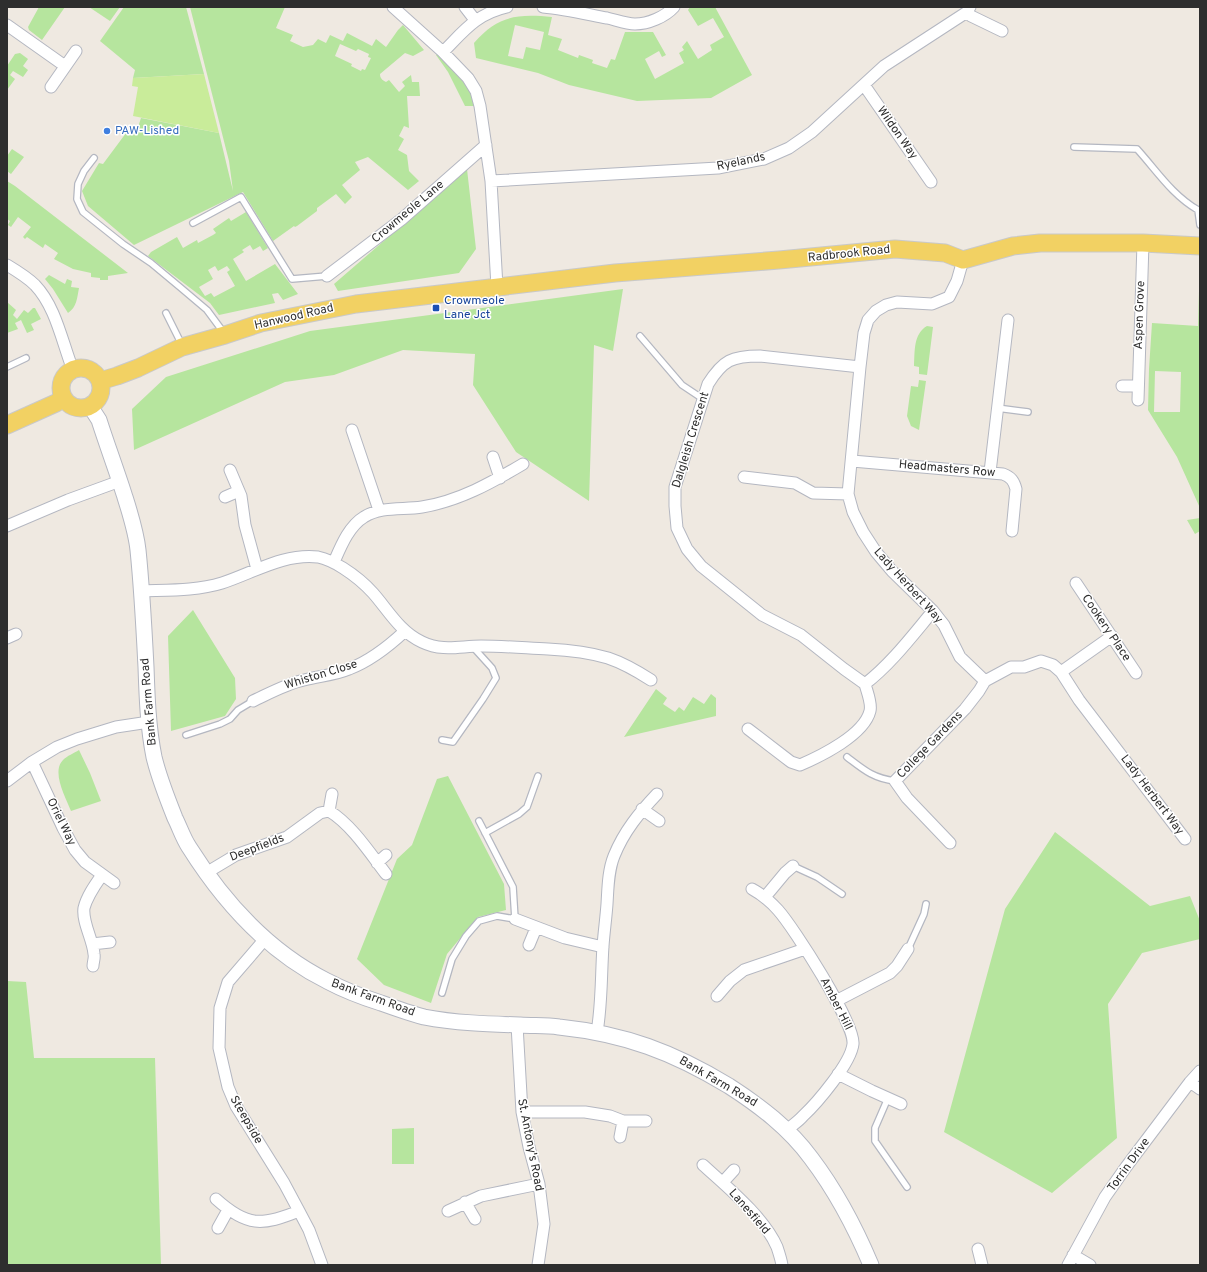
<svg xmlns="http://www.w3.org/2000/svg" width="1207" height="1272" font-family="Overpass,sans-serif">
	<rect width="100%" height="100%" fill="#efe9e1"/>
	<!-- green -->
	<path fill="#b6e59e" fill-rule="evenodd" d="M39,7h26l-23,33 -13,-10 -1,-3z
		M89,7h31l-10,14z
		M124,7h62l18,67 -71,4 2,-8 -35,-29z
		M190,7h95l-9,21 17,7 -3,6 13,6 10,-2 5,-6 8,4 4,-8 13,6 4,-8 25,13 4,-7 10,8 12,-17 5,-5 21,25 -11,6 -8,-3 -25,21c0,4 2,6 6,8l3,-2 10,12 6,-6 -3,-4 9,-7 1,7h7l1,14h-13l2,32 -5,-2 -5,10 5,3 -6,11 9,5 2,16 10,10 -11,9 -40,-33 -13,5 5,8 -18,15 10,12 -7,7 -9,-10 -19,14v3l-20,15 -2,1 -1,-1 -21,15 -30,-49 -109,53 -46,-39 -6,-15 17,-28 4,1 29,-39 6,2 3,-9 78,15 14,58 -4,-30zM340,44l16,7 2,-2 11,5 -1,3 3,1 -6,12 -3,-1 -1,2 -10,-5 1,-2 -17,-8z
		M690,7h25l37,68 -41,23 -74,3 -68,-16 -31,-12 -62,-15 -2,-15c24,-28 44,-29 78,-26l-4,18 14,4 -4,11 20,8 1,-3 14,5 -1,3 15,5 4,-9 4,1 10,-28h28l13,23 -4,2 -3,-6 -14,8 10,20 29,-16 -5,-10 5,-3 -2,-3 5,-6 11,18 14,-9 -2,-5 14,-8 -11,-19 -15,8 -10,-16zM515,25l29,7 -4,18 -14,-3 -3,12 -15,-3z
		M439,52l26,28 12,25 -2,1h-10l-17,-34 -12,-17z
		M20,53l8,6 -5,7 5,4 -5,7 -10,-6 -3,4 5,4 -8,11v-24l8,-12z
		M12,149l12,8 -13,17 -4,-3v-15z
		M467,169l9,80 -17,24 -121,18 -4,-7z
		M7,181l8,5 113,87 -20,3v4h-8v-2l-9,-1v-4l-18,-4 -19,-10 4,-6 -13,-9 -2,4 -16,-11 -2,2 -2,-2 8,-10 -13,-10 -7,10 -3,-2 2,-4 -3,-2z
		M246,212l22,36 -5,3 -3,-5 -7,4 -3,-5 -8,5 2,2 -11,7 13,22 29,-17 23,30 -15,6 -5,-7 -6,1 3,9 -56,12 -9,-12 -62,-47 3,-4 26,-15 6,11 14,-8 1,3 15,-8 3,-2 -3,-4 16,-11 2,3zM215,266l3,5 9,-5 3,4 -3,2 8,14 -21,11 -3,-4 -6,3 -6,-9 14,-8 -5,-9z
		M1200,256v252l-23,-51 -29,-47 1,-41 3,-46 46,3zM1155,371l26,1 -1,40h-26z
		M49,275l16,9 2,-5 5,2 -1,6 8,1c-2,10 -2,19 -11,25l-15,-24 -8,-10z
		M623,289l-10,62 -19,-6 -5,156 -73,-49 -43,-67 2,-31 -72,-4 -69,25 -49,7 -151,68 -2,-41 34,-32 144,-46z
		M7,302l9,8 -3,5 4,4 7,-9 4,3 5,-5h2l6,11 -10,5 3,6 -7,3 -6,-13 -6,3 3,6 -11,4z
		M927,326l6,1 -6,48 -8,-1v-7l-5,-1c1,-14 -1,-32 13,-40z
		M919,380l7,1 -7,49 -8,-4 -4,-10 4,-30 7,1z
		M1200,518v13l-5,3 -8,-14z
		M193,610l42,68 1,21 -11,17 -54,15 -3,-95z
		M656,689l11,9 -4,6 12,8 4,-5 5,4 9,-14 11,7 7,-10 5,4v18l-92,21z
		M79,750l11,23 11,28 -30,10c-5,-13 -20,-39 -8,-51 4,-4 11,-7 16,-10z
		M448,776l56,108 2,26 -28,7 -31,37 -16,49 -47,-18 -27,-26 40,-100 15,-14 25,-66z
		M1055,832l95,74 40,-10 10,25v18l-58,14 -34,51 9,134 -65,55 -108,-61 61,-223z
		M7,981l19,1 8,76h121l6,207h-154z
		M414,1128v36h-22v-35z"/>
	<!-- pitch -->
	<path fill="#c9ec9a" d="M204,74l15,59 -86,-17 5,-29 -6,-1 1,-8z"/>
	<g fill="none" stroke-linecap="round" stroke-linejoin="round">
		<defs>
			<path id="lane" d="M1074,147l63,2c20,22 35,46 61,61l2,15
				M94,158l-10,13 -6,13 -1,15 6,13 40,32 28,19 30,25 26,22 17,23
				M193,223l48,-26 51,82 35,-3
				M166,313l16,32
				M640,336l42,49 21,14
				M7,367l19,-9
				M997,408l31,4
				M186,735l34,-11 10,-5 8,-9 15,-9
				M442,740l11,2 30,-43 13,-21 -4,-10 -19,-21
				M847,757c17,13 26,21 48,24
				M485,833l34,-19 8,-7 11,-31
				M793,866l24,11 25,17
				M908,949l16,-35 2,-10
				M442,993l10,-34 14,-23 13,-15 18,-5 18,3 -2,-32 -34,-66
				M888,1098l-13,30v13l32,46"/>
			<path id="street" d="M393,7l50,45 25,26 8,13 4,15 11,75 6,106
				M465,7l10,13
				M543,7c22,2 43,7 64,11 9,2 19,6 28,6 13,0 30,-7 39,-17
				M967,12l4,4 31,15
				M7,25l58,41
				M443,52c21,-21 33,-38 64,-45
				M864,85l67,97
				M51,87l25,-36
				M491,181l227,-13 46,-9 25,-11 23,-16 72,-66 83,-54 3,-5
				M963,260l-6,21 -8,16 -17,7 -35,-2 -11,3 -10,6 -8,9 -4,13 -4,34 -12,127 5,18 10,20 13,20 16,19 41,40 11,14 16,32 25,24 26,-14h13l17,-6 12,4 8,7 18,28 106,139
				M7,265c10,6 20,12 28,20 21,22 27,57 38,85
				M327,276l75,-57 84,-74
				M860,367l-100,-11c-28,0 -37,4 -52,28l-33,103v19l2,22 10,21 14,17 61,49 39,20 43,34 21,15c26,-20 47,-48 68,-73
				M1122,386h16
				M1138,400l5,-157
				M352,430l27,80
				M493,457l7,21
				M852,461l151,13c8,3 11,7 13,15l-4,42
				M230,470l11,26 4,29 12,44
				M990,472l18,-152
				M744,477l51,6 18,10 35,1
				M225,497l14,-6
				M7,526l61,-26 52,-19
				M334,562c7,-16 15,-36 30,-45 17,-11 39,-7 58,-10 37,-6 69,-24 101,-43
				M1076,583l60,90
				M141,591c28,-1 55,0 81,-8 31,-10 62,-30 96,-26 9,2 17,6 25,11 11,7 21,15 30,25 15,17 27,39 49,49 21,10 38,4 59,4 23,0 45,2 67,3 20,1 40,3 60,9 15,5 29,13 43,22
				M7,638l9,-4
				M1061,672l51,-36
				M253,701c17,-8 33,-17 51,-21 15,-4 31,-5 45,-11 21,-8 40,-23 56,-38
				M748,729l43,33 9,3c21,-9 64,-30 70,-54 2,-8 -3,-19 -5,-27
				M32,762l31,66 12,22 10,12 29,21
				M7,781l25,-19 25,-15 20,-8 39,-12 33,-5
				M642,809l17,12
				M329,811l3,-17
				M950,843l-43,-45 -12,-17 70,-72 14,-18 6,-10
				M377,863l9,-8
				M206,873l30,-18 51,-18 33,-24 9,-2c22,13 41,42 57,63
				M752,889c11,6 17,11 26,21 16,18 77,113 75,134 -2,19 -36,59 -50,72 -5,6 -11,9 -16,14
				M765,897l20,-24 8,-7
				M515,919l50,19 38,9
				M265,939l-37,43 -8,26 -1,40 9,39 8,19 48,77 15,28 10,19 13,35
				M92,944l18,-2
				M529,945l7,-17
				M93,966c0,-4 2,-8 1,-12 -1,-14 -12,-32 -10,-46 3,-12 11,-23 18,-33
				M717,996l13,-15 14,-11 61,-21
				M836,1001l54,-28 7,-7 11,-17
				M517,1025l5,87 7,35 10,37 5,40 -6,41
				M597,1032c5,-29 4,-57 6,-86 1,-14 3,-28 4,-42 1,-16 1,-33 7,-48 10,-25 26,-44 43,-62
				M838,1074l34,17 29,13
				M1190,1082l10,7
				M522,1112h63l25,4 13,5h23
				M620,1137l3,-16
				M703,1165c24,22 61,52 74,82 2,6 4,12 5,18
				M723,1182l11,-12
				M216,1199c31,28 46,27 83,12
				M465,1202l10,17
				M448,1211l33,-15 58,-12
				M218,1228l10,-18
				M978,1249l4,16
				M1073,1255l17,10
				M1068,1265l37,-68 21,-30 64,-85 10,-11"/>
			<path id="secondary" d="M90,406l9,14c8,25 17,49 25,74 6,19 12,37 14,56 4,39 6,78 8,117 1,30 2,60 8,90 5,21 13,41 21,61 5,10 8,20 14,29 34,54 80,105 138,134 17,9 35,16 54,22 14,5 28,10 43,14 31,6 64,7 96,8 13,1 26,0 39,2 66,7 114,25 170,59 31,20 60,42 82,72 25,33 44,69 60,107"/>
			<path id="primary" d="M61 388a20 20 0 1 1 40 0a20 20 0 1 1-40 0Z
				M100,381l17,-5 21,-8 44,-21 43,-12 36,-12 95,-19 259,-31 164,-13 116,-11 50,4 18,7 50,-14 27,-3h103l57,3
				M7,425l49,-22 7,-5"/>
		</defs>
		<!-- lane casing -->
		<use href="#lane" stroke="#b4b7c1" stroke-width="8"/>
		<!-- street casing -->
		<use href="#street" stroke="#b4b7c1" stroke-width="13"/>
		<!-- secondary casing -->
		<use href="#secondary" stroke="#b4b7c1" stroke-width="17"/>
		<!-- primary casing -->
		<use href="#primary" stroke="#c9c9c9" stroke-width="19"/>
		<!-- lane -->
		<use href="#lane" stroke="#fff" stroke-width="5.5"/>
		<!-- street -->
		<use href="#street" stroke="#fff" stroke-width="11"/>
		<!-- secondary -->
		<use href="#secondary" stroke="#fff" stroke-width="15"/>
		<!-- primary -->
		<use href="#primary" stroke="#f2d163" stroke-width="17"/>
	</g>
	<!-- markers -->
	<circle fill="#3f7fe0" stroke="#fff" stroke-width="1.5" cx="107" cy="131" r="4"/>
	<rect fill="#1a4fb4" stroke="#fff" stroke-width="1.5" x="432" y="304" width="8" height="8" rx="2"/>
	<g text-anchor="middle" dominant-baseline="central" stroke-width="3" stroke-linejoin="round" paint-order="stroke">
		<!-- shop labels -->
		<g font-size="12" fill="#366cbe" stroke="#fff" text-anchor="start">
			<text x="115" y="131">PAW-Lished</text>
		</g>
		<!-- street labels -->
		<g font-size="12" fill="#2e2e2e" stroke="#fff">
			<text transform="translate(897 133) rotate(55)">Wildon Way</text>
			<text transform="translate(741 162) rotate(-12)">Ryelands</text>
			<text transform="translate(408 212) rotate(-40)">Crowmeole Lane</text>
			<text transform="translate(849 254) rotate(-6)">Radbrook Road</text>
			<text transform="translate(1140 315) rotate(-88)">Aspen Grove</text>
			<text transform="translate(294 317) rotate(-13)">Hanwood Road</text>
			<text transform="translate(691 440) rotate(-73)">Dalgleish Crescent</text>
			<text transform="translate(947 469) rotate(5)">Headmasters Row</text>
			<text transform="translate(908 586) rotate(48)">Lady Herbert Way</text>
			<text transform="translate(1106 628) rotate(56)">Cookery Place</text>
			<text transform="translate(321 675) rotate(-17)">Whiston Close</text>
			<text transform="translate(149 702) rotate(-95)">Bank Farm Road</text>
			<text transform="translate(930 745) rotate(-46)">College Gardens</text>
			<text transform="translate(1152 795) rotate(53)">Lady Herbert Way</text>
			<text transform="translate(61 822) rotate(64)">Oriel Way</text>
			<text transform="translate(257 848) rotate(-21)">Deepfields</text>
			<text transform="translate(373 998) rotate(20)">Bank Farm Road</text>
			<text transform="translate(836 1004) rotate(63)">Amber Hill</text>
			<text transform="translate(718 1082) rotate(30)">Bank Farm Road</text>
			<text transform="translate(246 1120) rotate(60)">Steepside</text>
			<text transform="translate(530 1145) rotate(79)">St. Antony's Road</text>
			<text transform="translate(1129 1165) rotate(-54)">Torrin Drive</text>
			<text transform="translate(749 1212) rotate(49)">Lanesfield</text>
		</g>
		<!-- transit labels -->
		<g font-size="12" fill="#164399" stroke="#fff" text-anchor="start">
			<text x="444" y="301">Crowmeole<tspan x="444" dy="14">Lane Jct</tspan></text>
		</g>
	</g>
	<!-- border -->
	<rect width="1207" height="1272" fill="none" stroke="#2e2e2e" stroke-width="16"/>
</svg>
